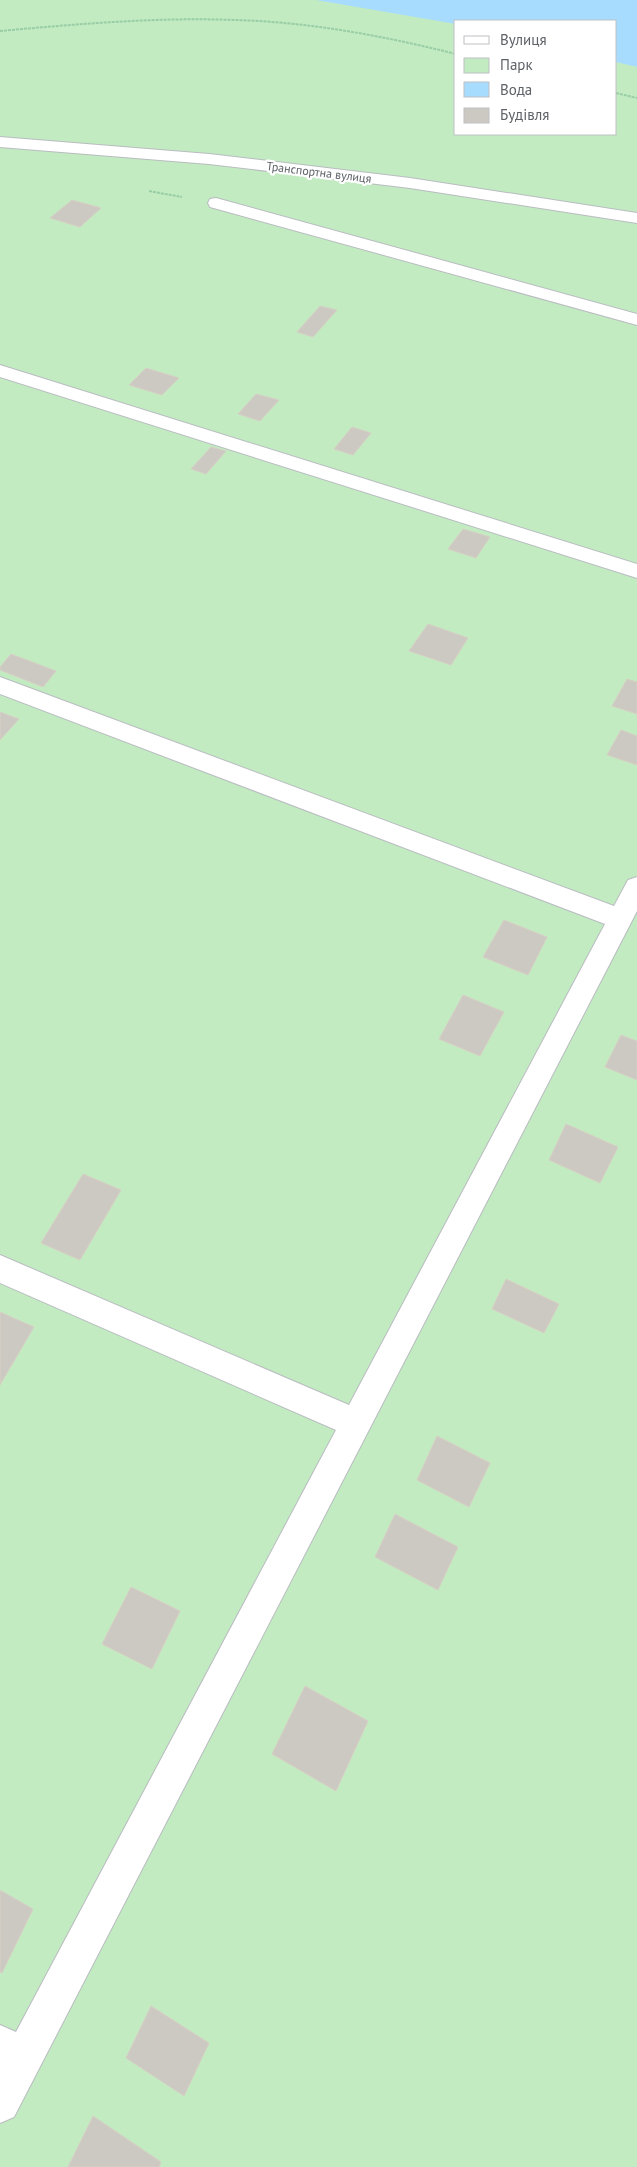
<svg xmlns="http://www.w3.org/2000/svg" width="637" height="2167" font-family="'PT Sans',sans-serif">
	<rect width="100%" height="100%" fill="#f1eee6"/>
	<!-- green -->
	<path fill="#c2ebc1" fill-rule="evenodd" d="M0,0h637v2167h-637zM456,21h160v113h-160z"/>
	<!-- water -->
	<path fill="#a8dcff" d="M316,0h321v67l-21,-5v-41h-160v3z"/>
	<!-- building -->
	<path fill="#ccc9c3" stroke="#d7d0c4" d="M72,200l29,8 -21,19 -30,-9z
		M320,306l17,4 -24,27 -16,-5z
		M146,368l33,10 -17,17 -33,-10z
		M256,394l23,6 -19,21 -22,-7z
		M352,427l19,6 -18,22 -19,-6z
		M211,447l15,4 -20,23 -15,-5z
		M463,529l27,8 -14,21 -28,-9z
		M428,624l40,14 -17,27 -42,-14z
		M11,654l45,17 -13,16 -43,-17v-3z
		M627,679l10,3v32l-25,-8z
		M0,712l19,7 -19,21z
		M621,730l16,6v29l-30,-10z
		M504,920l43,17 -19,38 -45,-18z
		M463,995l41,17 -24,44 -41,-17z
		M621,1035l16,6v39l-32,-13z
		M566,1124l52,23 -18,36 -51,-23z
		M83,1174l38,16 -41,70 -39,-17z
		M506,1279l53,25 -15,29 -52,-24z
		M0,1312l34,15 -34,58z
		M437,1436l53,27 -21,44 -52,-27z
		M395,1514l63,33 -20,43 -63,-33z
		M131,1587l49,24 -28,58 -50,-25z
		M305,1686l63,35 -32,70 -64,-37z
		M0,1890l33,19 -31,64 -2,-1z
		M151,2006l58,37 -25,53 -58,-38z
		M93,2116l68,46 -2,5h-91z"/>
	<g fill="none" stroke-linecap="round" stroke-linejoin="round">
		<defs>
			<path id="minor" d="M0,137l209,17 201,24 227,35v10l-227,-35 -201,-24 -209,-17z
				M216,198l421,116v11l-427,-118 -2,-4 2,-4z
				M0,365l637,199v14l-637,-201z
				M0,677l614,229 14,-26 9,-3v34l-623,1206 -14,6v-98l16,7 320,-602 -336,-147v-28l349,150 256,-481 -605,-230z"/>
		</defs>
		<!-- minor casing -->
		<use href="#minor" stroke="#b9bcc1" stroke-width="2"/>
		<!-- path -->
		<path stroke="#98cda6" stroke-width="2" stroke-dasharray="3 1" stroke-linecap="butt" d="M0,31c78,-7 157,-14 235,-11 75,2 149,16 221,34
			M616,93l21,5
			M149,191l33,6"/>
		<!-- minor -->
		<use href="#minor" fill="#fff" fill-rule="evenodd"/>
	</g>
	<g text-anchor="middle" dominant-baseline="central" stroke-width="4.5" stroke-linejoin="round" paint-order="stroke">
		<!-- far-street labels -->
		<g font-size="12" fill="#5d6268" stroke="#fff">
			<text transform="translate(319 172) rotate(7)">Транспортна вулиця</text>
		</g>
	</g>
	<!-- legend -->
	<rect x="454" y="20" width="162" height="115" fill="#ffffff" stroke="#bec0c3"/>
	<rect x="464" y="36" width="25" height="8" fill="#ffffff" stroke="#bec0c3"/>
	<text x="500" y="45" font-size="15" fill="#5d6268">Вулиця</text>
	<rect x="464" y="58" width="25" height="15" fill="#c2ebc1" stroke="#bec0c3"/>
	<text x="500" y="70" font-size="15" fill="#5d6268">Парк</text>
	<rect x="464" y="82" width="25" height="15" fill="#a8dcff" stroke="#bec0c3"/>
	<text x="500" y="95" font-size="15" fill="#5d6268">Вода</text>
	<rect x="464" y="108" width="25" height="15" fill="#ccc9c3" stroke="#bec0c3"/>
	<text x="500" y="120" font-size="15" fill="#5d6268">Будівля</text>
</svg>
